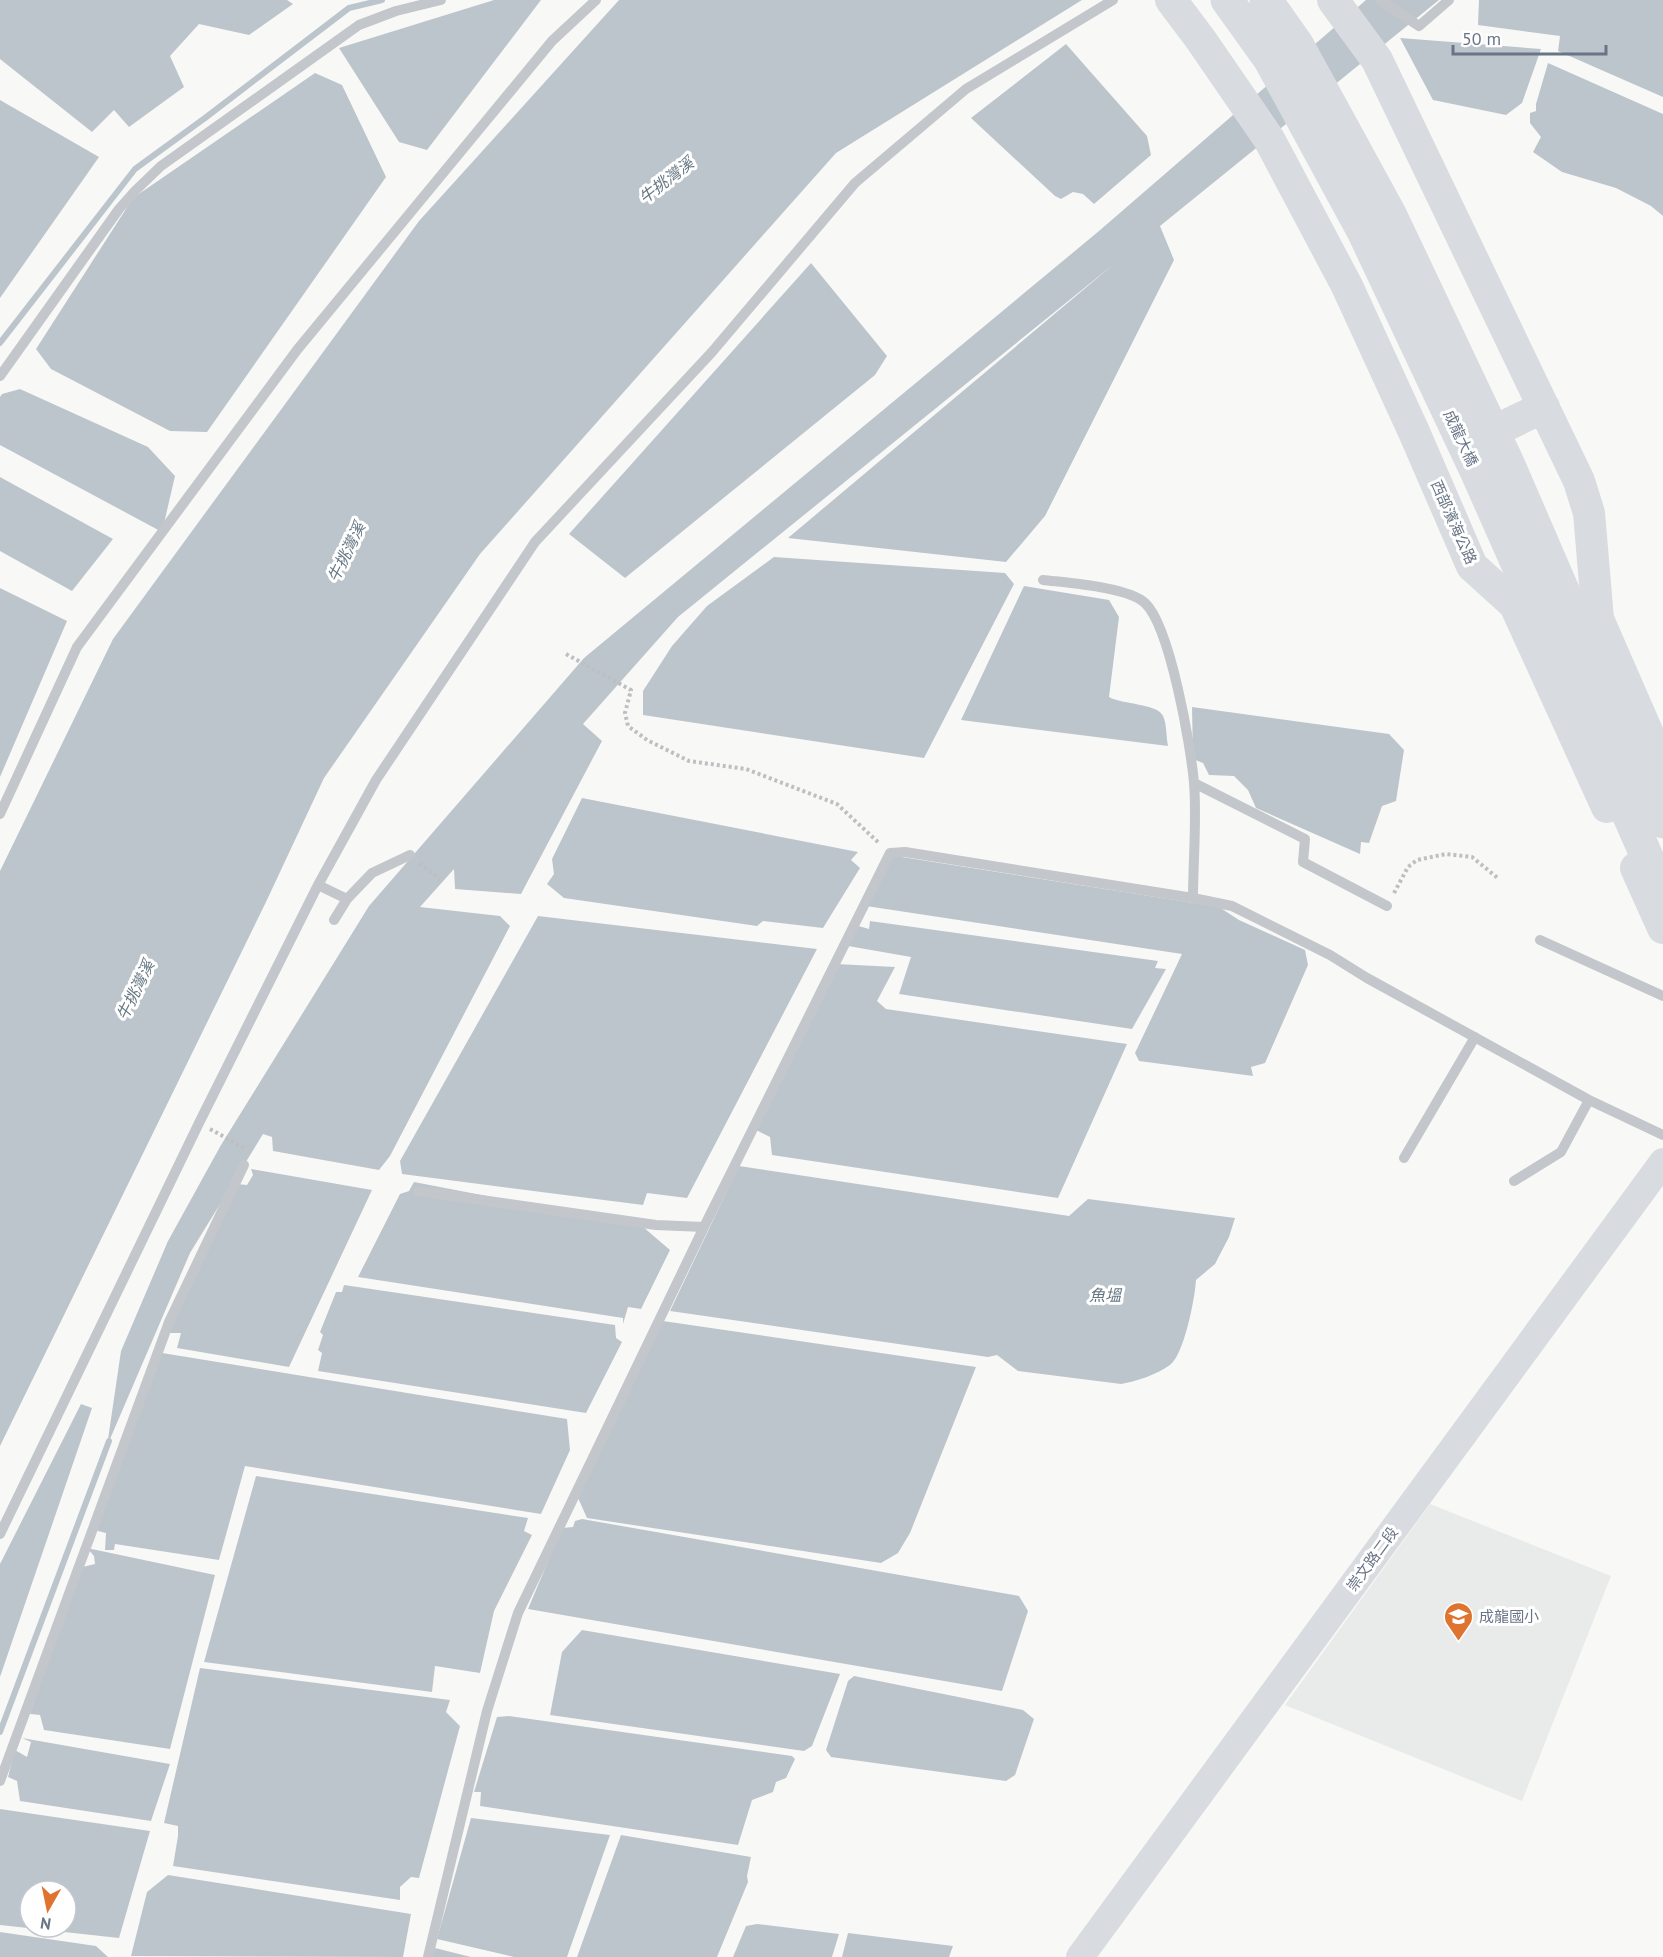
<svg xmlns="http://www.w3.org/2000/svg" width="1663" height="1957" font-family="'PT Sans','Noto Sans TC',sans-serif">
	<rect width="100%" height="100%" fill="#f8f9f6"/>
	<!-- built -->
	<path fill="#e9eaea" d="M1430,1504l181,72 -89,225 -237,-96z"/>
	<!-- water -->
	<path fill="#bdc5cc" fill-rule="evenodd" d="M0,0h287l6,4 -44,31 -50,-11 -29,32 14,31 -55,40 -15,-17 -22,22 -92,-73z
		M494,0h47l-114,150 -28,-8 -60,-94z
		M619,0h463l-246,153 -356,401 -156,224 -58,124 -266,544v-575l113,-232 306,-418z
		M1366,0h73l-279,226 14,34 -129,256 -39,46 -218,-24 326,-274 -436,353 -95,107 19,17 -81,153 -66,-5 -1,-20 -34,38 80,9 10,10 -120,230 -11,14 -106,-19 -1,-14 -9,-3 -73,119 -83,193 14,-95 47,-110 53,-96 148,-239 215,-248 515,-427z
		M1479,0h184v97l-105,-46 2,-15 -82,-11z
		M1400,38l141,11 -19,54 -16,12 -73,-15z
		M1066,44l81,92 4,19 -57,49 -11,-10 -10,-2 -12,7 -6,-3 -84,-78z
		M1548,63l115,51v102l-12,-10 -35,-18 -54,-16 -29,-20 8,-15 -11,-14v-10l6,-2v-7z
		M315,73l27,12 44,92 -179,255 -37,-1 -119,-62 -15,-20 97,-151z
		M0,100l99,57 -99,141z
		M811,263l76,93 -12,19 -250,203 -56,-44z
		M20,389l128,58 27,29 -13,56 -162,-87v-48l2,-3z
		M0,477l113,62 -41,52 -72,-40z
		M774,557l231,16 9,11 -90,174 -281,-43v-24l29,-45 35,-40z
		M1024,586l85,14 10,17 -10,80c14,8 48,6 54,19 4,8 3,21 5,30l-207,-26z
		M0,588l67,33 -67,156z
		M1192,707l197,27 15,16 -8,51 -14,5 -13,37 -8,-1 -1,12 -104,-46 -8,-18 -14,-14 -25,-1 -6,-12 -10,-4z
		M582,798l276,54 -7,8 9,8 -37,60 -60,-7 -6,5 -193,-28 -17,-14 7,-10 -2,-15z
		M889,855l330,52 20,13 66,30 3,15 -43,98 -14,4 2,9 -114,-15 -4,-8 47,-99 -316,-48z
		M538,916l279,33 -130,249 -40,-5 -4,12 -241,-31 -2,-13z
		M870,921l288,40 -3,7 11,1 -34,60 -233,-35 12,-37 -63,-11 7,-21 14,4z
		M836,964l59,3 -18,34 9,8 241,35 -69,154 -286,-43 -2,-18 -16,-8z
		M739,1166l330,50 19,-17 147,19 -6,19 -14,27 -19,16c-1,18 -12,75 -26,85 -14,10 -33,16 -49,19l-103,-13 -21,-16 -9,2 -318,-46z
		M251,1169l121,21 -83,177 -112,-19 4,-15h-13l69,-149 10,1 6,-10z
		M414,1182l228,44 28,24 -29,59 -13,-2 -5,17v-6l-265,-41 42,-83 9,-3z
		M344,1285l271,40 1,13 6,4 -36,71 -268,-42 4,-18 -4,-3 5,-15 -3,-3 16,-40h6z
		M663,1321l313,46 -66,166 -12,20 -17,10 -294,-45 -9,-20z
		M156,1352l411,67 3,31 -29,64 -296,-48 -26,94 -104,-16 -1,6h-9l1,-17 -12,-3z
		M81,1404l11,4 -92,269v-113z
		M256,1476l272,42 -4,13 8,4 -38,76 -14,62 -45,-7 -3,26 -228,-30z
		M582,1519l437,77 9,15 -26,80 -474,-82 34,-81 11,-1 2,-6z
		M87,1548l128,27 -45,174 -126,-19 -4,-15 -10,-1 48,-146 17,-4 -1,-8z
		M582,1630l258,44 -28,72 -8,5 -254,-36 12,-63z
		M200,1668l250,32 -4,12 14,14 -41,152 -8,-1 -11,10v13l-227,-34 5,-30v-10l-14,-3z
		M854,1676l169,34 11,9 -19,56 -9,6 -175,-24 -5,-7 22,-69z
		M509,1716l283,40 3,3 -9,19 -10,4 -3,10 -21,8 -14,45 -258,-39 1,-14h-7l23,-75z
		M22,1738l148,26 -19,57 -131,-20 -3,-20 -9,-4 7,-27 12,7 4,-15z
		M0,1809l150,22 -31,107 -119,-13zM30,1891h36v36h-36z
		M471,1818l139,17 -43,122h-53l-77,-18z
		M621,1835l130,22 -4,19 1,6 -31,75h-140z
		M168,1875l243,39 -8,43 -272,-1 16,-64z
		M757,1924l82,10 -7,23h-99l13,-31z
		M0,1932l96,14 12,11h-108z
		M848,1933l105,13 -4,11h-107z
		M435,1948l36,9h-39z"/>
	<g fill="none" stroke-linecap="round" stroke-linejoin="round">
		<!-- stream -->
		<path stroke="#bdc5cc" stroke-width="6" d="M0,343l135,-174 70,-51 144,-110 33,-8
			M0,1732l109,-291"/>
		<!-- path -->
		<path stroke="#bdbfc2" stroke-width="4" stroke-dasharray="3 3" stroke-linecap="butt" d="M566,654l65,36 -6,23 3,13 19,14 42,21 57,8 91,35 43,40
			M420,863l20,17
			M1394,893l14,-26 9,-7 29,-6 26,3 27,22
			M210,1129l36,20"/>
		<!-- lane -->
		<path stroke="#c3c6ca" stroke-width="10" d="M1380,0l39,26 30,-26
			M0,376l119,-167 16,-18 26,-25 198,-141 37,-14 45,-11
			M1043,580c25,3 85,7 102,23 25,23 46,144 49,180 3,36 -1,79 -1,115l39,8 98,49 37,23 222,122 74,35
			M1194,783l111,56 -2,23 84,44
			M0,814l77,-167 220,-297 255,-309 44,-41
			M318,885l29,14
			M334,920l13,-21 25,-26 38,-18
			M1540,940l123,56
			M1404,1158l71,-121
			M1514,1181l47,-29 28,-52
			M418,1191l238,34 48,2
			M0,1534l199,-411 119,-238 58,-105 159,-238 177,-190 143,-169 111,-94 147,-89
			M0,1781l169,-459 75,-157
			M428,1957l59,-246 31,-98 186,-386 186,-374 15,-1 288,46"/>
		<!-- secondary -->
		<path stroke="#d8dbdf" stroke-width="28" d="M1080,1957l583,-795"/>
		<!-- primary -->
		<path stroke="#d8dbdf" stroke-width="32" d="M1171,0l30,40 68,99 78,147 67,146 58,134 43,39 92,202
			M1333,0l44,60 202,421 10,32 9,106 65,149
			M1469,443l75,-36
			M1636,868l27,60"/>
		<!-- highway -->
		<path stroke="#d8dbdf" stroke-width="33" d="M1227,0l43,60 93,171 114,242 186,420
			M1266,0l31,44 94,172 117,247 155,359"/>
	</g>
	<!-- icons -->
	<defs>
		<symbol id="school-pin" viewBox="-11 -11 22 30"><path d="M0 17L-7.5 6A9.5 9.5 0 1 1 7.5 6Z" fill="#df7330" stroke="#fff"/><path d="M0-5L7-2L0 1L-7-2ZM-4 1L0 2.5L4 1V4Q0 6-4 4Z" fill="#fff"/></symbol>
	</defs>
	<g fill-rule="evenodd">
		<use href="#school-pin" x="1442" y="1600" width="33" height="45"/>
	</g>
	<g text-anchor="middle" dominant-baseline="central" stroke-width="6" stroke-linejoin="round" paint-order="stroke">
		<!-- street labels -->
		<g font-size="15" fill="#697587" stroke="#fff">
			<text transform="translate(1461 438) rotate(65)">成龍大橋</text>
			<text transform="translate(1454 522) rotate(66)">西部濱海公路</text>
			<text transform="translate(1372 1559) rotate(-54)">崇文路二段</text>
		</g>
		<!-- poi labels -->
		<g font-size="15" fill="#697587" stroke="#fff" text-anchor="start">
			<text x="1479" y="1616">成龍國小</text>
		</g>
		<!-- water labels -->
		<g font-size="16" font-style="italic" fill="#647682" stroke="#fff">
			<text transform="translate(666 180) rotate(-38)">牛挑灣溪</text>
			<text transform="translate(346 552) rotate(-64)">牛挑灣溪</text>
			<text transform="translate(135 990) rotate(-64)">牛挑灣溪</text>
			<text x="1105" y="1295">魚塭</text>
		</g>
	</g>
	<!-- north arrow -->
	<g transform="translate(48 1909) rotate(189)"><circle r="28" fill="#ffffff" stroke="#c3c8cf" stroke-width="1.5"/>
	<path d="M0-4.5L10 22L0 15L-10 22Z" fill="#df7330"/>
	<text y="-9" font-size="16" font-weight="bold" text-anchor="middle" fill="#697587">N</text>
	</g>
	<!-- scale -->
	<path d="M1453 45v9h153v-9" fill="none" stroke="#697587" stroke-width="3"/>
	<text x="1462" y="45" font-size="18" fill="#697587" stroke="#ffffff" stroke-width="4.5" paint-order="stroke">50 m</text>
</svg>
